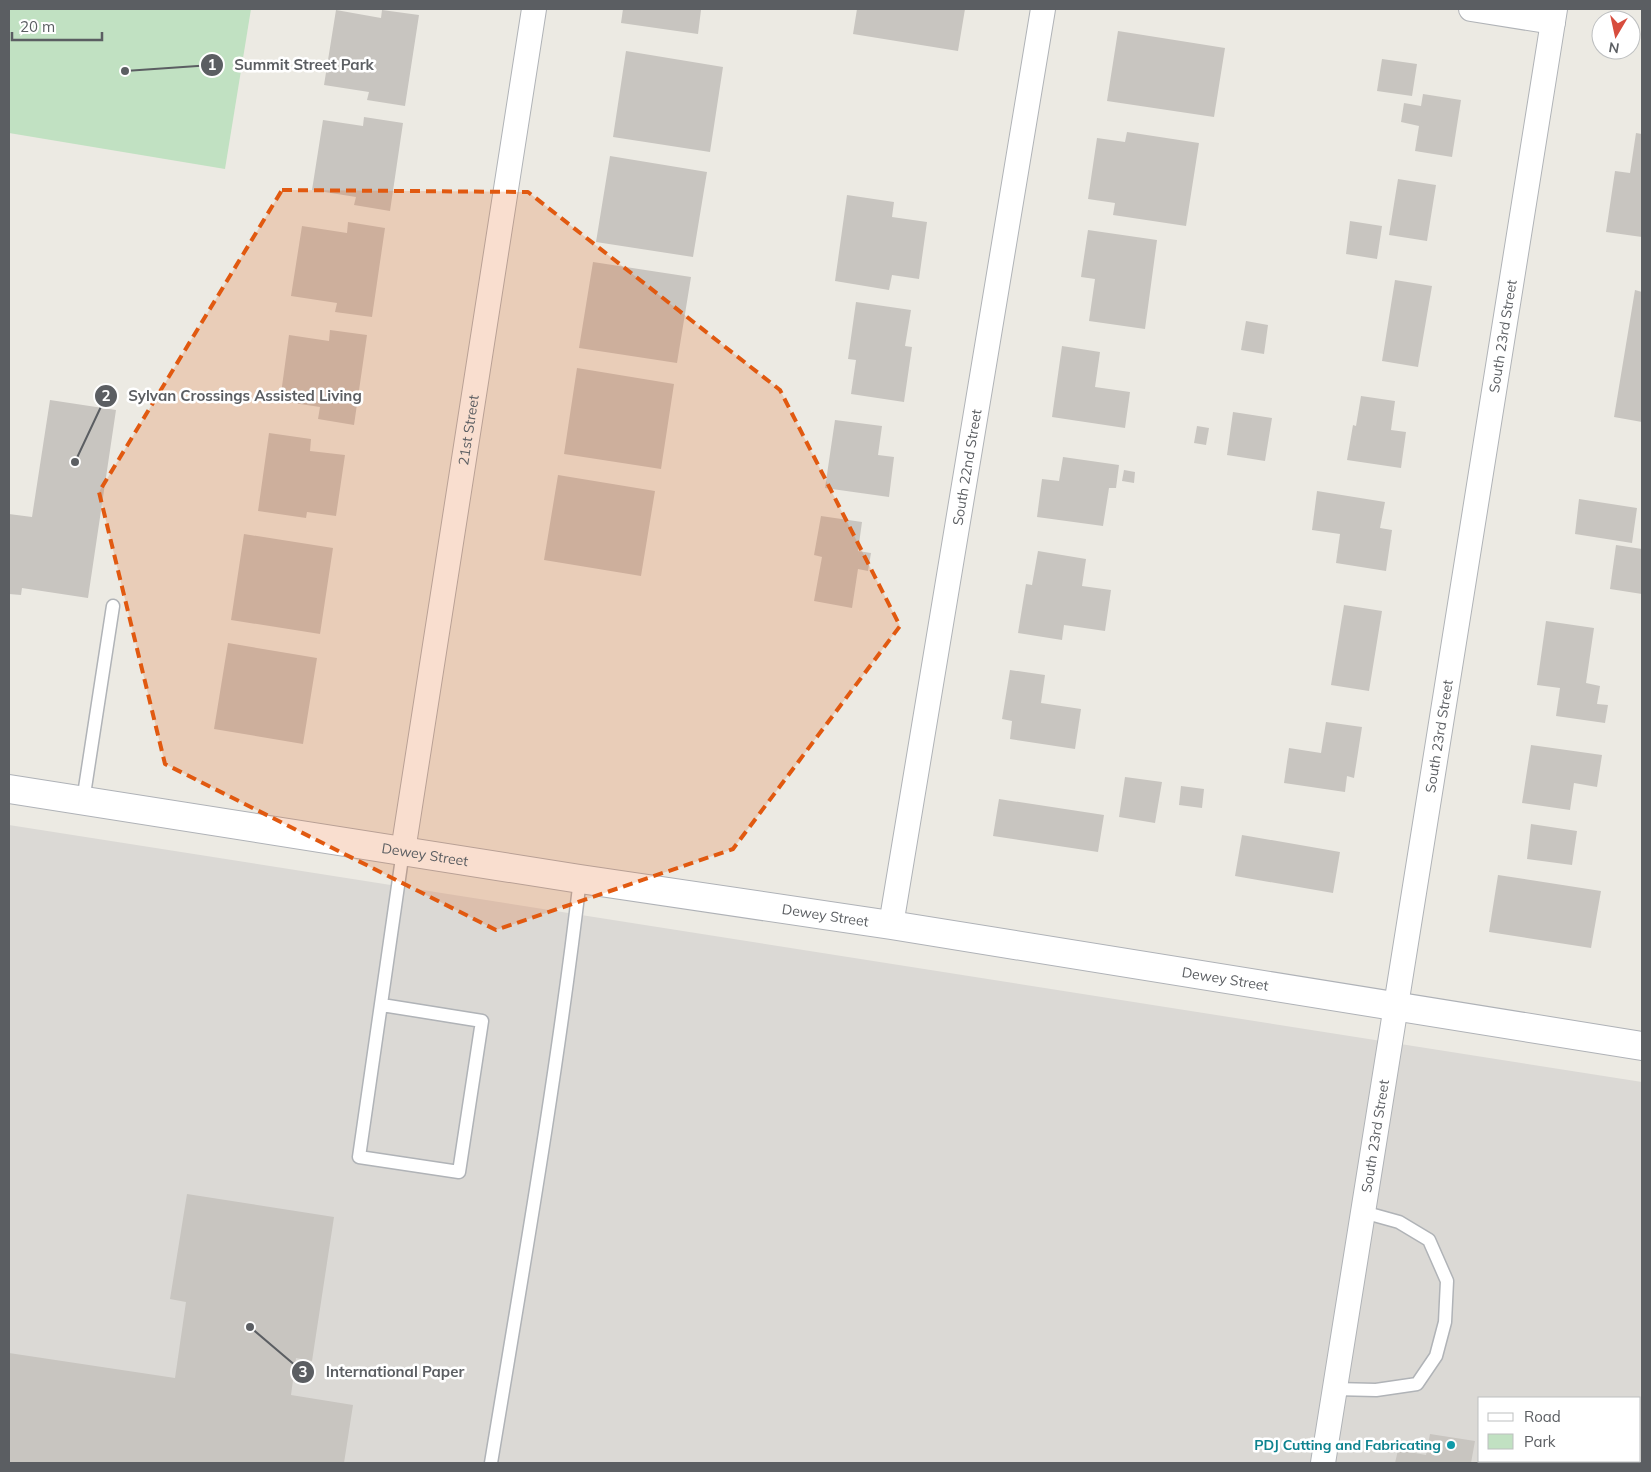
<svg xmlns="http://www.w3.org/2000/svg" width="1651" height="1472" font-family="Mulish,sans-serif">
	<rect width="100%" height="100%" fill="#eceae3"/>
	<!-- industrial -->
	<path fill="#dbd9d5" fill-rule="evenodd" d="M9,825l1633,257v381h-1633zM1480,1398h160v63h-160z"/>
	<!-- green -->
	<path fill="#c1e1c2" d="M9,9h242l-26,160 -216,-36z"/>
	<!-- building -->
	<path fill="#c8c5c0" d="M623,9l78,1 -3,24 -77,-11z
		M857,9h108l-7,42 -105,-17z
		M336,10l45,8 1,-8 37,5 -14,91 -38,-6 2,-8 -45,-7z
		M1118,31l107,17 -11,69 -107,-16z
		M626,51l97,16 -13,85 -97,-15z
		M1382,59l35,5 -5,32 -35,-5z
		M1423,94l38,6 -9,57 -37,-6 4,-25 -18,-4 3,-19 17,3z
		M364,117l39,6 -13,88 -36,-6 2,-8 -44,-7 11,-70 40,6z
		M1127,132l72,11 -13,83 -73,-11 2,-12 -27,-4 9,-61 28,4z
		M1636,133l6,1v103l-36,-5 9,-61 15,2z
		M610,156l97,16 -14,85 -97,-15z
		M1398,179l38,6 -9,56 -38,-6z
		M847,195l47,7 -2,15 35,5 -8,57 -27,-4 -3,15 -54,-9z
		M1350,221l32,5 -5,33 -31,-5z
		M348,222l37,6 -13,89 -37,-5 2,-9 -46,-7 11,-70 45,7z
		M1088,230l69,10 -12,89 -56,-8 6,-42 -14,-2z
		M593,262l98,15 -14,86 -98,-15z
		M1395,280l37,6 -14,81 -36,-6z
		M1635,290l7,2v130l-28,-5z
		M856,302l55,8 -6,36 7,1 -8,55 -53,-8 5,-34 -8,-1z
		M1246,321l22,4 -4,29 -23,-4z
		M330,330l37,5 -13,90 -36,-6 2,-12 -40,-6 9,-66 40,6z
		M1062,346l38,6 -5,35 35,5 -5,36 -73,-11z
		M577,368l97,16 -13,85 -97,-15z
		M1361,396l34,5 -4,29 15,2 -5,36 -54,-8 6,-35 3,1z
		M50,400l66,10 -28,188 -66,-10 -1,7 -12,-1v-80l23,3z
		M1233,412l39,6 -7,43 -38,-6z
		M835,420l47,6 -4,29 16,2 -5,40 -64,-9z
		M1197,426l12,2 -3,17 -12,-2z
		M269,433l42,6 -1,12 35,4 -9,61 -29,-4 -1,6 -48,-7z
		M1063,457l56,8 -3,23h-7l-6,38 -66,-9 5,-38 17,2z
		M1124,470l11,2 -1,11 -12,-2z
		M558,475l97,16 -14,85 -97,-16z
		M1317,491l68,11 -5,26 12,2 -6,41 -50,-8 4,-29 -28,-4z
		M1579,499l58,9 -5,35 -57,-9z
		M821,516l41,6 -4,29 13,2 -3,18 -10,-2 -6,39 -38,-7 8,-44 -8,-2z
		M244,534l89,14 -13,86 -89,-14z
		M1616,545l26,4v45l-32,-5z
		M1038,551l48,8 -4,27 29,4 -6,41 -41,-6 -2,15 -44,-7 8,-49 6,1z
		M1344,605l38,6 -13,80 -38,-6z
		M1546,621l48,7 -8,55 14,3 -3,18 11,1 -3,18 -49,-7 4,-28 -23,-3z
		M228,643l89,15 -14,86 -89,-15z
		M1010,670l35,5 -4,28 40,6 -6,40 -65,-10 2,-18 -10,-2z
		M1326,722l36,5 -8,51 -7,-2 -2,16 -61,-9 5,-35 32,5z
		M1531,745l71,10 -5,32 -23,-4 -4,27 -48,-7z
		M1125,777l37,5 -7,41 -36,-6z
		M1181,786l23,3 -2,19 -23,-3z
		M999,799l105,16 -6,37 -105,-16z
		M1531,824l46,7 -5,34 -45,-6z
		M1242,835l98,17 -7,41 -98,-17z
		M1498,875l103,16 -10,57 -102,-16z
		M187,1194l147,23 -22,144 -16,-3 -5,37 62,10 -9,58h-335v-110l166,25 11,-76 -16,-3z
		M1430,1434l45,7 -4,22h-76l3,-13 28,5z"/>
	<g fill="none" stroke-linecap="round" stroke-linejoin="round">
		<defs>
			<path id="lane" d="M83,801l30,-195
				M382,1005l100,16 -23,151 -100,-15 44,-306
				M1334,1389l42,1 41,-6 19,-28 9,-34 2,-41 -18,-41 -30,-18 -36,-10
				M491,1463c32,-194 66,-388 89,-584"/>
			<g id="street">
				<path d="M1471,9l82,13"/>
				<path id="s1" d="M403,851l131,-842"/>
				<path id="s2" d="M891,925l152,-916"/>
				<path id="s3" d="M1323,1463l232,-1454"/>
			</g>
			<g id="secondary">
				<path id="s4" d="M9,789l571,90 311,46 751,121"/>
			</g>
		</defs>
		<!-- lane casing -->
		<use href="#lane" stroke="#b0b3b7" stroke-width="15"/>
		<!-- street casing -->
		<use href="#street" stroke="#b0b3b7" stroke-width="26"/>
		<!-- secondary casing -->
		<use href="#secondary" stroke="#afb2b7" stroke-width="30"/>
		<!-- lane -->
		<use href="#lane" stroke="#fff" stroke-width="12"/>
		<!-- street -->
		<use href="#street" stroke="#fff" stroke-width="24"/>
		<!-- secondary -->
		<use href="#secondary" stroke="#fff" stroke-width="28"/>
	</g>
	<!-- marked area -->
	<path fill="#e15910" fill-opacity="0.2" stroke="#e15910" stroke-width="4" stroke-dasharray="10 6" stroke-linejoin="round" d="M282,190l246,2 252,198 120,236 -167,223 -237,81 -331,-166 -66,-272z"/>
	<!-- markers -->
	<circle fill="#0f9aa8" stroke="#fff" stroke-width="2" cx="1451" cy="1445" r="5"/>
	<g text-anchor="middle" dominant-baseline="central" stroke-width="5" stroke-linejoin="round" paint-order="stroke">
		<!-- street labels -->
		<g font-size="14" fill="#5b5e62" stroke="#fff">
			<text stroke="none"><textPath href="#s3" startOffset="1141">South 23rd Street</textPath></text>
			<text stroke="none"><textPath href="#s1" startOffset="426">21st Street</textPath></text>
			<text stroke="none"><textPath href="#s2" startOffset="464">South 22nd Street</textPath></text>
			<text stroke="none"><textPath href="#s3" startOffset="736">South 23rd Street</textPath></text>
			<text stroke="none"><textPath href="#s4" startOffset="421">Dewey Street</textPath></text>
			<text stroke="none"><textPath href="#s4" startOffset="826">Dewey Street</textPath></text>
			<text stroke="none"><textPath href="#s4" startOffset="1231">Dewey Street</textPath></text>
			<text stroke="none"><textPath href="#s3" startOffset="331">South 23rd Street</textPath></text>
		</g>
		<!-- culture labels -->
		<g font-size="14" font-weight="bold" fill="#0d838f" stroke="#fff" text-anchor="end">
			<text x="1441" y="1445">PDJ Cutting and Fabricating</text>
		</g>
	</g>
	<!-- callouts -->
	<path fill="none" stroke="#5b5e62" stroke-width="2" d="M125 71L212 65M75 462L106 396M250 1327L303 1372"/>
	<g fill="#5b5e62" stroke="#fff" stroke-width="2">
		<circle cx="125" cy="71" r="5"/>
		<circle cx="75" cy="462" r="5"/>
		<circle cx="250" cy="1327" r="5"/>
		<circle cx="212" cy="65" r="12"/>
		<circle cx="106" cy="396" r="12"/>
		<circle cx="303" cy="1372" r="12"/>
	</g>
	<g font-size="15" text-anchor="middle" font-weight="bold" fill="#fff">
		<text x="212" y="70">1</text>
		<text x="106" y="401">2</text>
		<text x="303" y="1377">3</text>
	</g>
	<g font-size="15" text-anchor="middle" font-weight="bold" fill="#5b5e62" stroke="#fff" stroke-width="5" stroke-linejoin="round" paint-order="stroke">
		<text x="304" y="70">Summit Street Park</text>
		<text x="245" y="401">Sylvan Crossings Assisted Living</text>
		<text x="395" y="1377">International Paper</text>
	</g>
	<!-- border -->
	<rect width="1651" height="1472" fill="none" stroke="#5b5e62" stroke-width="20"/>
	<!-- legend -->
	<rect x="1478" y="1397" width="162" height="65" fill="#ffffff" stroke="#bdbfc0"/>
	<rect x="1488" y="1413" width="25" height="8" fill="#ffffff" stroke="#bdbfc0"/>
	<text x="1524" y="1422" font-size="15" fill="#5b5e62">Road</text>
	<rect x="1488" y="1434" width="25" height="15" fill="#c1e1c2" stroke="#bdbfc0"/>
	<text x="1524" y="1447" font-size="15" fill="#5b5e62">Park</text>
	<!-- north arrow -->
	<g transform="translate(1616 35) rotate(189)"><circle r="24" fill="#ffffff" stroke="#bdbfc0"/>
	<path d="M0-4L9 19L0 12L-9 19Z" fill="#d74d3e"/>
	<text y="-8" font-size="14" font-weight="bold" text-anchor="middle" fill="#5b5e62">N</text>
	</g>
	<!-- scale -->
	<path d="M12 32v8h90v-8" fill="none" stroke="#5b5e62" stroke-width="2.5"/>
	<text x="20" y="32" font-size="15" fill="#5b5e62" stroke="#ffffff" stroke-width="4" paint-order="stroke">20 m</text>
</svg>
